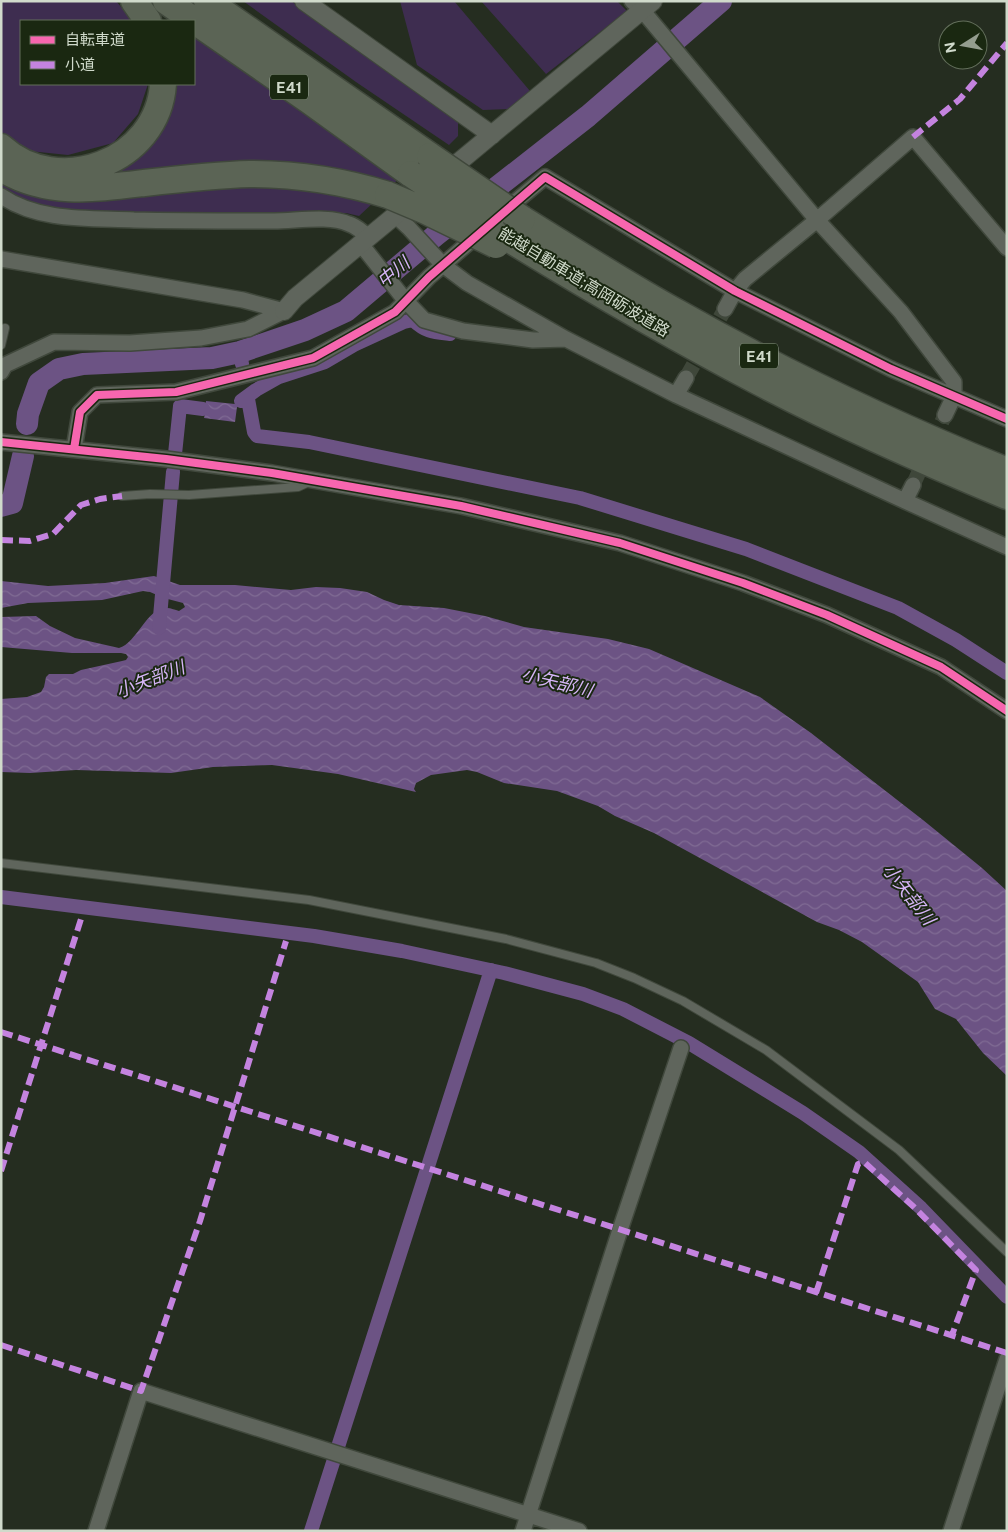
<svg xmlns="http://www.w3.org/2000/svg" width="1008" height="1532" font-family="'Public Sans','Noto Sans JP',sans-serif">
	<defs>
		<pattern id="water-waves" width="16" height="10" patternUnits="userSpaceOnUse" patternTransform="scale(1.25)"><rect width="16" height="10" fill="#6c5384"/><path d="M0 5q4-4 8 0t8 0" fill="none" stroke="#806b94"/></pattern>
	</defs>
	<rect width="100%" height="100%" fill="#252d20"/>
	<!-- grass -->
	<path fill="#3e2d50" d="M1,1h115l17,20h-112v63h127l-10,30 -25,29 -45,12 -39,-4 -28,-17z
		M243,1h48l167,119v16l-9,9 -93,-63z
		M400,1h54l76,90 -21,18 -26,1 -66,-45z
		M481,1h136l10,10 -81,63z
		M194,35l204,144 -8,9 -298,-9 79,-95h23z
		M1,178l179,11 102,-4 92,17 -15,14 -13,-3 -233,2 -62,-5 -39,-13 -11,-8z"/>
	<!-- water -->
	<path fill="url(#water-waves)" d="M240,400l2,3 -5,4 -2,15 -31,-4 1,-4 -3,-1 1,-9h3v-3l29,3z
		M154,576l26,9h55l56,5 25,-3 24,1 27,4 17,8 15,5 45,3 41,8 39,11 84,12 41,10 111,48 51,36 112,87 59,48 25,23v185l-24,-23 -27,-34 -21,-10 -17,-27 -56,-40 -23,-12 -22,-8 -163,-89 -39,-17 -17,-10 -41,-15 -53,-8 -27,-11 -10,-2 -36,5 -15,8 -2,6 2,3 -78,-18 -66,-9 -59,2 -42,6 -95,-3 -46,3 -29,-1v-73l26,-2 14,-5 3,-5 2,-10 3,-3h24l8,-4 41,-9 4,-1 2,-3 -2,-3 -5,-1h-49l-71,-6v-30l35,-1 14,10 25,12 44,10c18,-5 28,-41 48,-40 4,0 8,2 12,3l6,-4 -2,-4 -19,-5 -14,-6 -7,-1 -41,9 -74,3 -27,5v-27l47,5 57,-3z"/>
	<g fill="none" stroke-linecap="round" stroke-linejoin="round">
		<!-- canal -->
		<path stroke="#6c5384" stroke-width="14" d="M240,352l2,12
			M248,399l6,33 3,4 52,6 271,56 166,51 152,59 58,32 51,33
			M241,401l15,-11 23,-13 46,-15 29,-17 50,-23 9,-2c13,12 20,12 37,14
			M175,454l5,-48 23,3
			M159,628l14,-156
			M1,897l313,39 88,15 102,22 79,21 40,15 66,34 114,70 56,39 62,56 86,89
			M311,1531l180,-561"/>
		<!-- river -->
		<path stroke="#6c5384" stroke-width="22" d="M27,424l1,-10 11,-31 20,-14 24,-5 129,-6 28,-6 65,-22 41,-19 90,-76 152,-119 133,-115
			M1,506l11,-3 11,-47"/>
		<!-- minor-tunnel -->
		<path stroke="#3f473a" stroke-width="15" stroke-dasharray="15 8" stroke-linecap="butt" d="M686,378l39,-69
			M913,485l32,-70"/>
		<defs>
			<path id="service" d="M1,345l4,-17
				M122,496l28,-2 39,1 109,-8 11,-5
				M1,863l308,37 197,39 90,24 38,15 49,23 83,49 133,100 108,102"/>
			<path id="minor" d="M632,1l10,9 175,210 84,92 53,70v14l-9,19
				M1,196c38,26 89,22 133,24 46,1 93,1 140,1 23,0 55,-6 75,3 7,2 13,8 19,12
				M502,213l43,-36 190,114 156,78 116,50
				M395,215l14,13 34,37 24,18 99,56 110,56 229,106 102,46
				M360,243l45,57 19,20 39,11 70,9 33,-1
				M1,259l242,41 41,11
				M725,309l10,-18 10,-12 72,-59 96,-83 94,111
				M1,372l4,-7 49,-23 76,1 71,-5 47,-9 36,-18
				M676,395l10,-17
				M1,442l165,17 106,14 189,33 159,37 123,40 84,32 114,52 66,44
				M74,449l6,-37 17,-17 79,-3 137,-34 82,-46 34,-35 52,-45
				M905,501l8,-16
				M96,1531l45,-140 438,140
				M523,1531l97,-301 61,-182
				M951,1531l56,-172"/>
			<path id="tertiary" d="M304,1l188,134
				M442,176l211,-175
				M284,311l11,-13 120,-99"/>
			<path id="motorway" d="M134,1l14,20
				M166,1l144,100 101,73
				M207,1l223,155
				M1,147c57,52 157,15 162,-63
				M1,168c44,28 94,21 143,15 35,-4 71,-8 106,-9 47,0 93,7 138,21
				M522,219c52,32 103,65 156,94 106,60 216,112 329,158
				M506,237c83,51 167,100 253,145 80,42 164,79 248,114"/>
		</defs>
		<!-- service casing -->
		<use href="#service" stroke="#40483c" stroke-width="10"/>
		<!-- minor casing -->
		<use href="#minor" stroke="#40483c" stroke-width="18"/>
		<!-- tertiary casing -->
		<use href="#tertiary" stroke="#40483c" stroke-width="20"/>
		<!-- motorway casing -->
		<use href="#motorway" stroke="#40483c" stroke-width="29"/>
		<!-- service -->
		<use href="#service" stroke="#5f655c" stroke-width="8"/>
		<!-- minor -->
		<use href="#minor" stroke="#5f655c" stroke-width="15"/>
		<!-- tertiary -->
		<use href="#tertiary" stroke="#5f655c" stroke-width="18"/>
		<!-- motorway -->
		<use href="#motorway" stroke="#5b6455" stroke-width="26"/>
		<defs>
			<path id="motorway-bridge" d="M430,156l92,63
				M411,174l80,53
				M388,195l38,16 70,34"/>
		</defs>
		<!-- motorway-bridge casing -->
		<use href="#motorway-bridge" stroke="#40483c" stroke-width="29" stroke-linecap="butt"/>
		<!-- motorway-bridge -->
		<use href="#motorway-bridge" stroke="#5b6455" stroke-width="26"/>
		<!-- quiet -->
		<path stroke="#c483df" stroke-width="6" stroke-dasharray="12 6" stroke-linecap="butt" d="M913,137l47,-38 47,-56
			M1,540l29,1 23,-7 28,-29 19,-6 22,-3
			M1,1032l1006,321
			M1,1171l80,-252
			M816,1293l42,-129 6,-2 50,45 62,63 -24,65
			M1,1345l140,46 59,-170 86,-280"/>
		<defs>
			<path id="cycleway" d="M1,442l165,17 106,14 189,33 159,37 123,40 84,32 114,52 66,44
				M74,449l6,-37 17,-17 79,-3 137,-34 82,-46 34,-35 116,-100 190,114 156,78 116,50"/>
		</defs>
		<!-- cycleway casing -->
		<use href="#cycleway" stroke="#1a2811" stroke-width="11"/>
		<!-- cycleway -->
		<use href="#cycleway" stroke="#f766af" stroke-width="8"/>
	</g>
	<g text-anchor="middle" dominant-baseline="central" stroke-width="4" stroke-linejoin="round" paint-order="stroke">
		<!-- shield labels -->
		<g fill="#1a2811" stroke="#99a593" stroke-width="1">
			<rect x="270" y="74.5" width="38" height="25" rx="4"/>
			<rect x="740" y="343.5" width="38" height="25" rx="4"/>
		</g>
		<g font-size="15" font-weight="bold" fill="#d0dacb">
			<text x="289" y="87">E41</text>
			<text x="759" y="356">E41</text>
		</g>
		<!-- street labels -->
		<g font-size="16" fill="#d0dacb" stroke="#1a2811">
			<text transform="translate(584 282) rotate(31)">能越自動車道;高岡砺波道路</text>
		</g>
		<!-- water labels -->
		<g font-size="18" font-style="italic" fill="#d6b5f7" stroke="#1a2811">
			<text transform="translate(393 272) rotate(-40)">中川</text>
			<text transform="translate(150 679) rotate(-21)">小矢部川</text>
			<text transform="translate(557 682) rotate(14)">小矢部川</text>
			<text transform="translate(909 894) rotate(52)">小矢部川</text>
		</g>
	</g>
	<!-- border -->
	<rect width="1008" height="1532" fill="none" stroke="#d0dacb" stroke-width="5"/>
	<!-- legend -->
	<rect x="20" y="20" width="175" height="65" fill="#1a2811" stroke="#636f5b"/>
	<rect x="30" y="36" width="25" height="8" fill="#f766af" stroke="#636f5b"/>
	<text x="65" y="45" font-size="15" fill="#d0dacb">自転車道</text>
	<rect x="30" y="61" width="25" height="8" fill="#c483df" stroke="#636f5b"/>
	<text x="65" y="70" font-size="15" fill="#d0dacb">小道</text>
	<!-- north arrow -->
	<g transform="translate(963 45) rotate(259)"><circle r="24" fill="#1a2811" stroke="#636f5b"/>
	<path d="M0-4L9 19L0 12L-9 19Z" fill="#949d8f"/>
	<text y="-8" font-size="14" font-weight="bold" text-anchor="middle" fill="#d0dacb">N</text>
	</g>
</svg>
